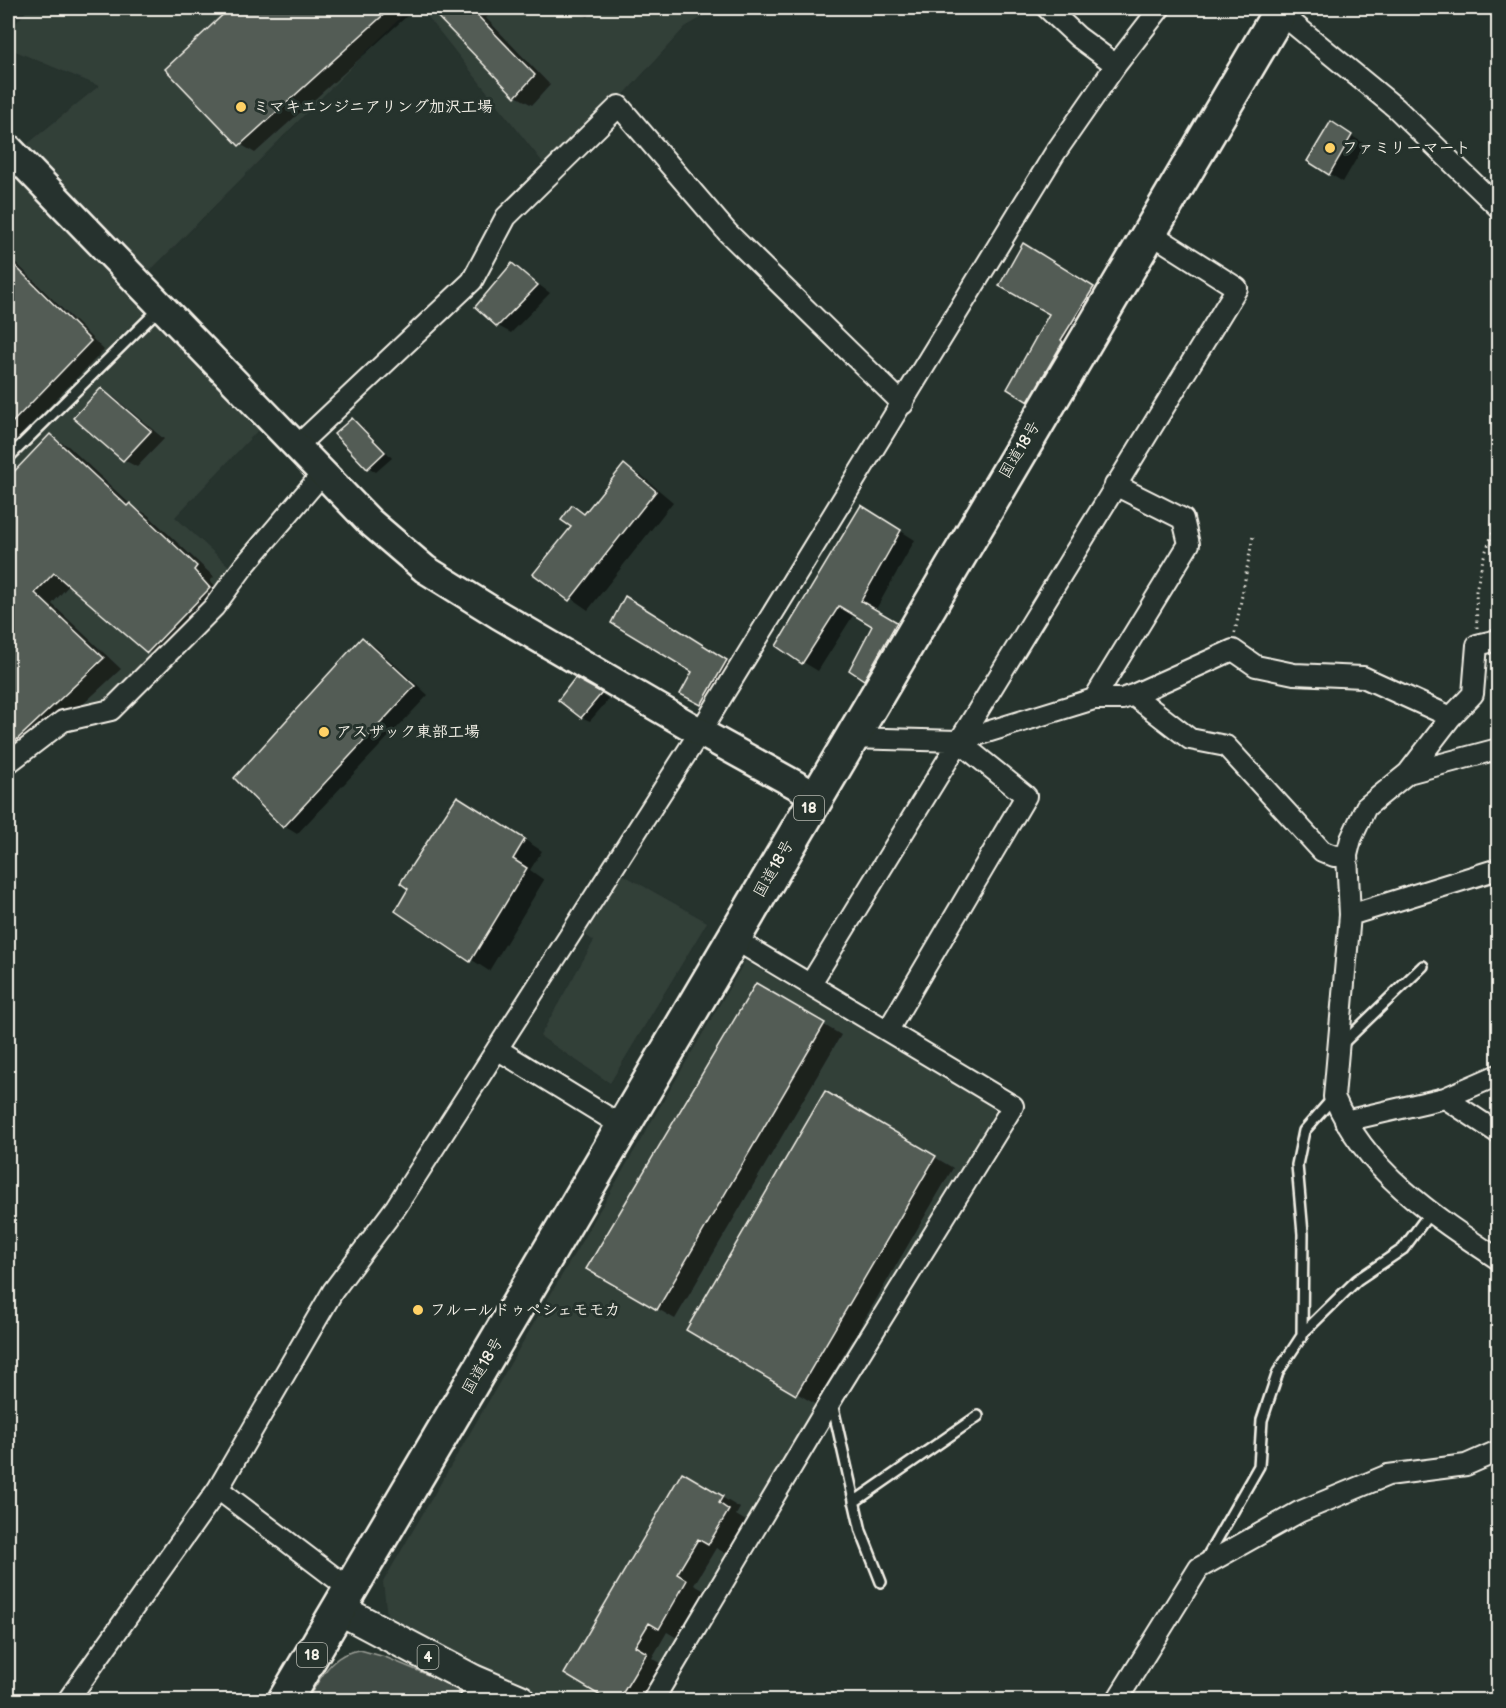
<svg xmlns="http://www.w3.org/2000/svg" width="1506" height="1708" font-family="'Balsamiq Sans','Klee One',sans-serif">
	<rect width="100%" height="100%" fill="#26332d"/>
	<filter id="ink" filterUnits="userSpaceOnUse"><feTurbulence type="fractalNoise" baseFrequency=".0167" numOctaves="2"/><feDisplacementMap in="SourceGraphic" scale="12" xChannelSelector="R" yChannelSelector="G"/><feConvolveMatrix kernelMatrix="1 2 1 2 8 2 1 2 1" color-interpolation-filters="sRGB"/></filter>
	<g filter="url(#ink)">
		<!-- built -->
		<path fill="#333f39" d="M29,8h381l-268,271 -122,-129 79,-64 -91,-38v-16z
			M421,8h297l-33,19 -133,147z
			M8,167l254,259 -87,91 57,52 -120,128 -51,12 -53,41z
			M622,874l85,48 -97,161 -70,-47 54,-95 -10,-7z
			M745,961l255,148 -356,591h-91l-74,-34 -92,-50 -4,-34z"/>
		<!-- green -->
		<path fill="#414b45" stroke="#9a9e96" stroke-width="1.5" d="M360,1650l25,7 72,30 3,13h-153c14,-22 24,-47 53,-50z"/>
		<!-- shadow -->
		<path fill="#0007" d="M232,8h184l-161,145 -15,-9 -73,-75z
			M431,8h65l-10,10 64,67 -18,20 -16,-9z
			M572,8h24l-8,9z
			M1344,131l21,13 -22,38 -34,-21z
			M1037,253l69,43 -64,112 -33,-19 42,-75z
			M8,255l96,95 -96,98z
			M512,265l38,28 -39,40 -13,-7z
			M101,390l14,8 49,41 -27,28 -13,-7z
			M352,419l8,5 32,34 -16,14 -8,-5z
			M50,436l18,10 63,59 17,10 66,62 -4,4 17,17 -61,64 -18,-10 -78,-68 -18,20 69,65 -96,89 -17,-10v-268z
			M624,466l18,10 31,26 -85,108 -53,-37 39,-46 -2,-20 13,8z
			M877,516l38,24 -40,71 36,21 -31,55 -29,-18 23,-44 -20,-11 -36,57 -15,-9z
			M637,605l101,62 -24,43 -32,-17 12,-21z
			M362,639l14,8 52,48 -131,139 -13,-8z
			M576,680l33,19 -19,22 -9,-4z
			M476,808l66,43 -12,19 14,10 -55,91 -92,-60z
			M756,985l85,50 -166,284 -87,-51z
			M826,1093l127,75 -138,236 -127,-75z
			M683,1474l57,34 -4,7 10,6 -19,33 -11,-6 -22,37 11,6 -28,47 -10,-6 -15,26 12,7 -22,35h-30z"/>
		<!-- building -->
		<path fill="#525c55" stroke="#f4f1e8" stroke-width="1.5" d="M230,8h161l-152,138 -74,-77z
			M429,8h41l65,67 -20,22z
			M1331,121l21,14 -23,40 -22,-14z
			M1023,243l71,44 -33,53 2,2 -35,60 -21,-13 42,-75 -50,-28z
			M8,259l83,82 -83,86z
			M512,263l26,22 -41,42 -22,-20z
			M101,388l50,43 -28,30 -50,-43z
			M352,418l33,34 -18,17 -33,-35z
			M50,434l77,72 3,-3 67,63 -3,4 16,18 -63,65 -93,-80 -19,20 69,65 -96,90v-270z
			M624,464l32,27 -87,110 -36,-27 38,-47 -10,-7 11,-15 12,9z
			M861,505l40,25 -40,71 36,21 -33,58 -15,-10 23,-44 -33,-20 -37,58 -26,-18z
			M625,596l102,64 -26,45 -21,-11 12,-22 -81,-49z
			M362,637l53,49 -132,142 -49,-50z
			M575,678l27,15 -21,25 -23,-18z
			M457,796l68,43 -12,20 14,9 -57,94 -75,-51 13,-22 -8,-6z
			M756,983l69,40 -168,287 -71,-41z
			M825,1091l111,65 -140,239 -110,-65z
			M682,1472l41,24 -4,7 10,7 -21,35 -10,-6 -21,35 10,6 -28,49 -10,-6 -14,23 12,7 -29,48h-9l-45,-27z"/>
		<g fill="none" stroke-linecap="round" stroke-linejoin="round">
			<defs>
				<path id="lane" d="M8,458l152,-150
					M1341,1045l82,-79
					M1302,1337l1,-103 -6,-69 7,-34 30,-34
					M832,1403l29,128 20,51
					M854,1502l124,-86
					M1207,1557l52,-91 3,-46 16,-48 27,-41 52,-51 46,-31 26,-35"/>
				<path id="street" d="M1047,8l31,29 38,28
					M1279,12l117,96 102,99
					M297,446l175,-165 34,-64 113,-111 109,127 175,171
					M1498,640l-21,5 -4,49 -22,23 -43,56 -42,34 -15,32 -4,16 3,60 -16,182c32,75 99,119 164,162
					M1133,695l57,44 36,7 96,105 12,5 13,-1
					M1094,699l95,-155 -6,-25 -68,-34
					M850,738l108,3 136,-42h28l11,-4 100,-45 23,16 38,8 69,3 88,40
					M8,763l55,-42 48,-11 103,-103 30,-41 79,-93
					M1408,773l90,-24
					M1350,915l148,-46
					M811,983l426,-695 -88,-56
					M888,1030l138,-234 -68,-55
					M497,1049l127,78
					M1445,1098l53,35
					M1345,1121l100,-23 53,-23
					M218,1489l133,101
					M68,1700l150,-211 115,-198 63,-84 304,-475 355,-579 61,-88 44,-57
					M470,1700l7,-8
					M653,1700l180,-303 180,-291 -279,-167
					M1117,1700l82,-132 100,-56 89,-37 78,-10 32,-14"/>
				<path id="secondary" d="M8,148l361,373 56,48 74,46 201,117 116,64"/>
				<path id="primary" d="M339,1609l134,71 47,20"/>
				<path id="highway" d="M285,1700l997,-1692"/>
			</defs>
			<!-- lane casing -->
			<use href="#lane" stroke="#f4f1e8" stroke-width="14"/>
			<!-- street casing -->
			<use href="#street" stroke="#f4f1e8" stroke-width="24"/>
			<!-- secondary casing -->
			<use href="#secondary" stroke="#f4f1e8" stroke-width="32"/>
			<!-- primary casing -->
			<use href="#primary" stroke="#f4f1e8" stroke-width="34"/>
			<!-- highway casing -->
			<use href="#highway" stroke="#f4f1e8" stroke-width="38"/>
			<!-- path -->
			<path stroke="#f4f1e8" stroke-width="3" stroke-dasharray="1.5 4.5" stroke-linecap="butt" d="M1477,628l-1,-37 7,-32 13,-35 2,-110
				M1235,633l18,-97"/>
			<!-- lane -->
			<use href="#lane" stroke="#26332d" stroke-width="9"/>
			<!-- street -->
			<use href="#street" stroke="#26332d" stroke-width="20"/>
			<!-- secondary -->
			<use href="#secondary" stroke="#26332d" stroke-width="27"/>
			<!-- primary -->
			<use href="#primary" stroke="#26332d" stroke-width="30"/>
			<!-- highway -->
			<use href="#highway" stroke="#26332d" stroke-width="33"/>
		</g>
	</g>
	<!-- markers -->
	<g fill="#ffd166" stroke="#26332d" stroke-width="2">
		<circle cx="241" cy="107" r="6"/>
		<circle cx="1330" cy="148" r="6"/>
		<circle cx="324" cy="732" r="6"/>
		<circle cx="418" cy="1310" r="6"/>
	</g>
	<g text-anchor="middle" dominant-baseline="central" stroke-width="6" stroke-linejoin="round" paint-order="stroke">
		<!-- shield labels -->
		<g fill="#26332d" stroke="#b6b8b0" stroke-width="1.5">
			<rect x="794" y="796" width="30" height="24" rx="4.5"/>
			<rect x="297" y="1643" width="30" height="24" rx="4.5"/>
			<rect x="417.5" y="1645" width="21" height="24" rx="4.5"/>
		</g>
		<g font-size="15" font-weight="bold" fill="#f4f1e8">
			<text x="809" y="808">18</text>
			<text x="312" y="1655">18</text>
			<text x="428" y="1657">4</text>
		</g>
		<!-- poi labels -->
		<g font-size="16" font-weight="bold" fill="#f4f1e8" stroke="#26332d" text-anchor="start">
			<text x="253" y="107">ミマキエンジニアリング加沢工場</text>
			<text x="1342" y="148">ファミリーマート</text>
			<text x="336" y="732">アスザック東部工場</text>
			<text x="430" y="1310">フルールドゥぺシェモモカ</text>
		</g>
		<!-- street labels -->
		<g font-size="16" fill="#f4f1e8" stroke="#26332d">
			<text transform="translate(1020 450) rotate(-59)">国道18号</text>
			<text transform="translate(774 869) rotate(-60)">国道18号</text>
			<text transform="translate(483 1366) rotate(-59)">国道18号</text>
		</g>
	</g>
	<!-- margin -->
	<rect width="1506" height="1708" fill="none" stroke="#26332d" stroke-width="30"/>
	<rect x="15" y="15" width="1476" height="1678" fill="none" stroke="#f4f1e8" stroke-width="2" filter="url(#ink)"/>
</svg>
